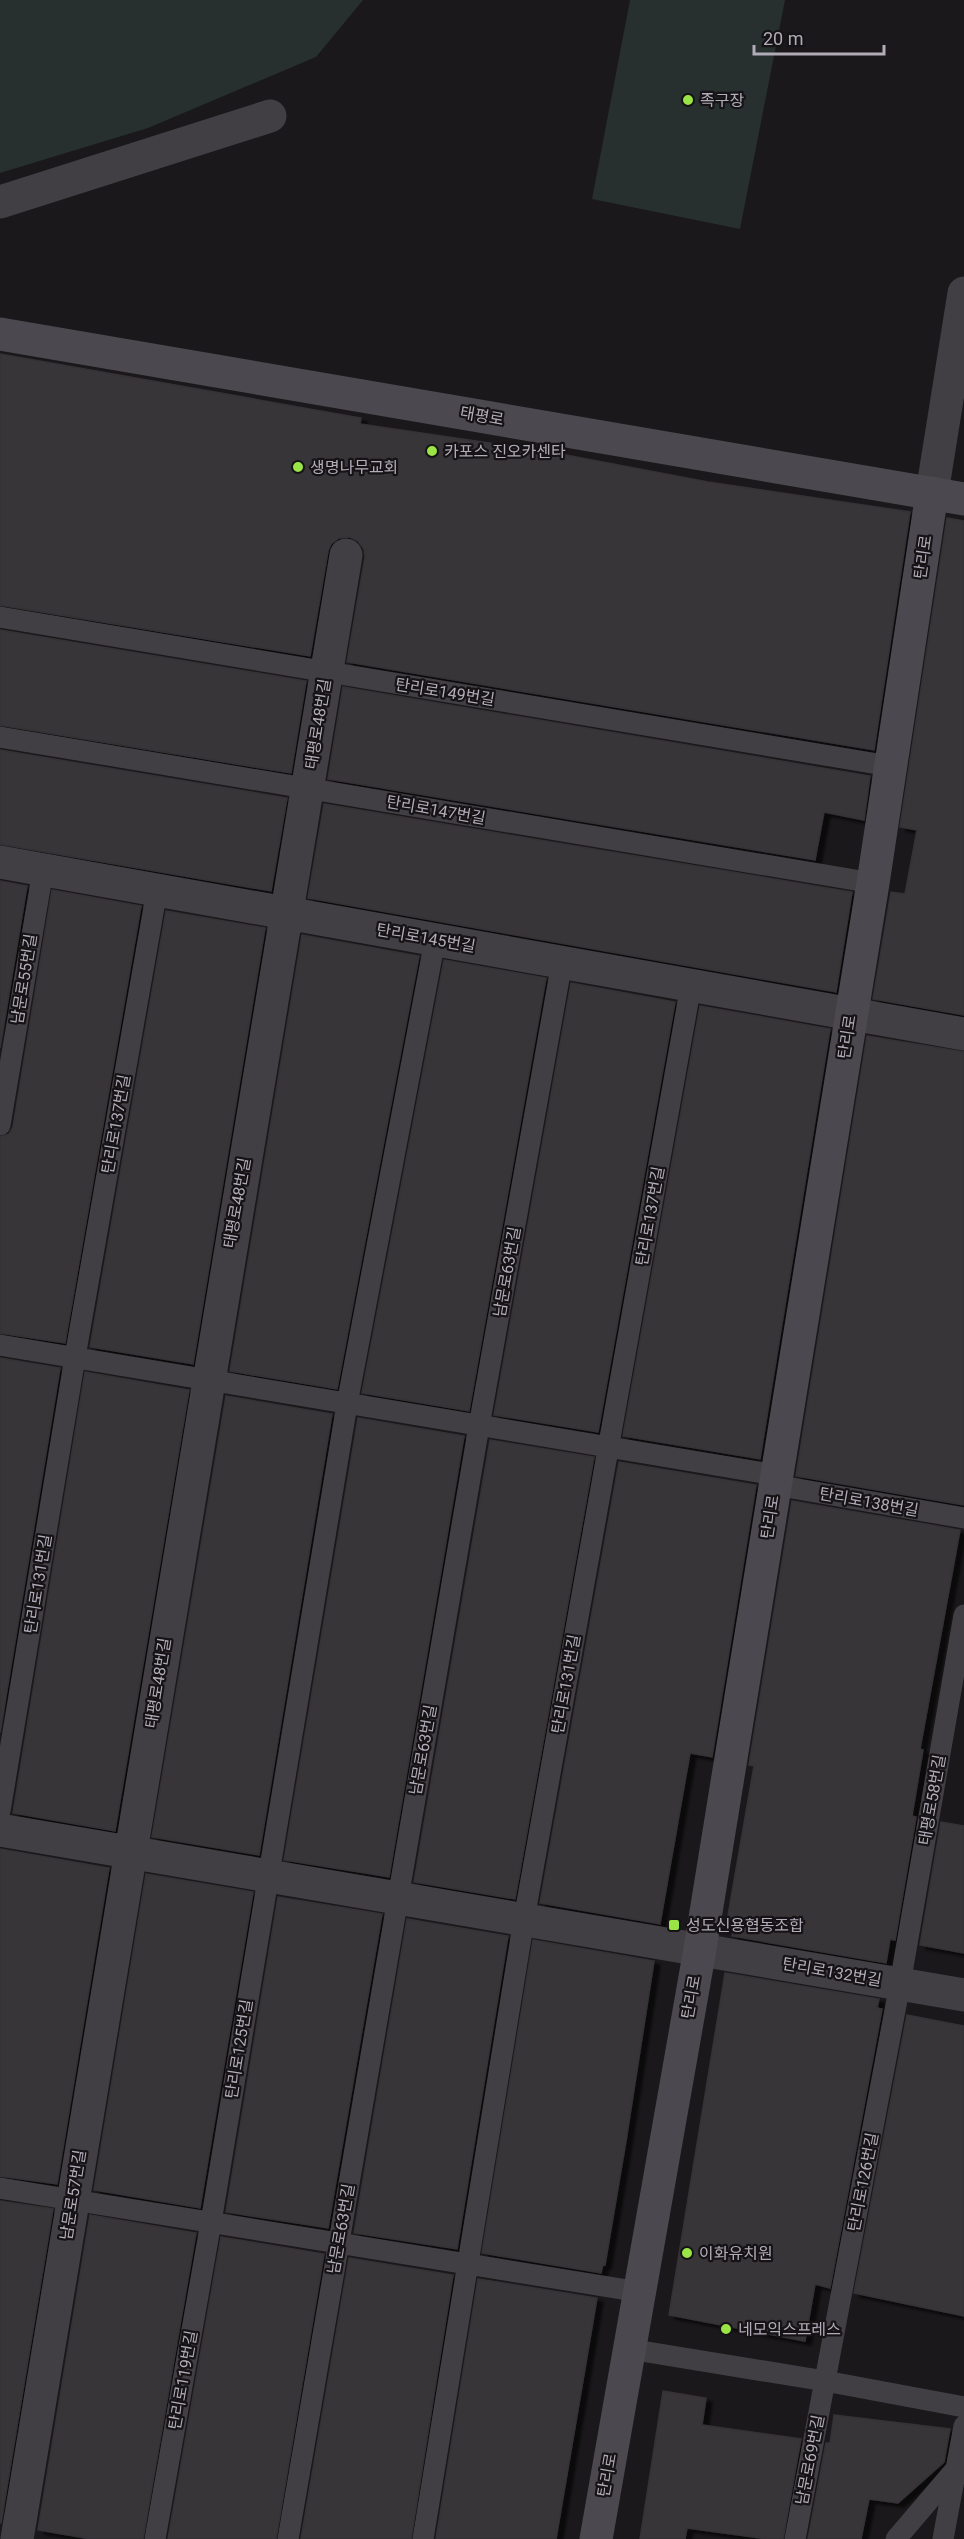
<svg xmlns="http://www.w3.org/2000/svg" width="964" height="2539" font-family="Roboto,'Noto Sans KR',sans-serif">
	<defs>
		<filter id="shadow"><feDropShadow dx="6" dy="4" stdDeviation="1.5" flood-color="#0009"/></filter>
	</defs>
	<rect width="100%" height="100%" fill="#1a181a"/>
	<!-- green -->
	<path fill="#272f2f" d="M0,0h363l-47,57 -168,71 -148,45z
		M630,0h155l-45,229 -148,-30z"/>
	<!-- building -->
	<path fill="#393539" stroke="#353236" stroke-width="1.5" filter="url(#shadow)" d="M0,354l361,64 -1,6 190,28 158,30 202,30 -36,238 -527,-88 18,-105 -1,-8 -6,-8 -8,-4 -11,1 -8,6 -3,7 -18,105 -310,-51z
		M947,518l17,3v494l-91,-16 18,-107 14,2 12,-64 -17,-3z
		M0,630l306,51 -15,92 -291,-48z
		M343,687l527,89 -6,44 -40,-8 -9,48 -487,-81z
		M0,750l287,48 -16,93 -271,-47z
		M324,804l528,88 -16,100 -528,-94z
		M0,881l27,5 -27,162z
		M52,890l89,16 -76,437 -65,-10v-196l9,-3 4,-7z
		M166,911l99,17 -72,436 -103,-17z
		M302,935l117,21 -82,433 -107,-18z
		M444,960l102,18 -77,433 -107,-18z
		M571,983l104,19 -77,430 -104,-17z
		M700,1006l130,23 -70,430 -137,-23z
		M867,1036l97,16v453l-168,-29z
		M0,1358l60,10 -60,365z
		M85,1372l104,18 -74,441 -102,-18z
		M226,1396l106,18 -73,441 -107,-18z
		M358,1418l106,18 -75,441 -105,-17z
		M490,1440l104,17 -79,442 -101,-17z
		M619,1462l137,23 -44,272 -22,-4 -30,171 -120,-21z
		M792,1501l168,29 -40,219 3,1 -11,66 4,1 -21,123 -5,-1 -4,24 -154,-27 2,-13 -7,-2 27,-155 -5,-1z
		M941,1822l23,4v127l-44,-8z
		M0,1849l109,19 -52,316 -57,-8z
		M146,1874l107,18 -53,316 -106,-18z
		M278,1897l104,17 -54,314 -102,-16z
		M407,1919l101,17 -51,313 -103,-16z
		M533,1940l121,21 -28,180 -21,124 -2,-1 -2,9 -119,-20z
		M725,1973l154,26 -2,9 5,1 -52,279 -15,-4 -10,57 -136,-26z
		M907,2015l57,11v290l-110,-23z
		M0,2201l53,8 -52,314h-1z
		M90,2215l106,18 -53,306h-52l-53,-9z
		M221,2237l103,17 -48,285h-108z
		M349,2258l104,17 -42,264h-110z
		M478,2279l119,19 -41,241h-120z
		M663,2391l43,7 -4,27 99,14 -18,100h-16l-80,-11 -2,11h-45z
		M834,2415l116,14 -6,33 -46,41 -29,-4 -8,40h-53l18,-96h4z"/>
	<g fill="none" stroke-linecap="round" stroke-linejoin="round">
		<!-- service -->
		<path stroke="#423f44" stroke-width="21" d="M0,617l890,149
			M0,737l873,146
			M0,1125l43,-255
			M0,1345l776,130
			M775,1485l189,33
			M0,1811l75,-454 82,-467
			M0,2188l640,104
			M629,2349l196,32 139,26
			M155,2539l56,-317 136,-818 88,-464
			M288,2539l191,-1113 83,-464
			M423,2539l101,-620 167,-934
			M795,2539l105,-555 64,-369
			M896,2539l58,-68
			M943,2539l21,-113"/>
		<!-- minor -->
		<path stroke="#423f44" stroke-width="33" d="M0,202l270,-86
			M932,493l32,-200
			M0,862l964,172
			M0,1830l964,165
			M17,2539l329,-1984"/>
		<!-- secondary -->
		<path stroke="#4c484f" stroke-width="33" d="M0,334l964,165
			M596,2539l104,-590 173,-1066 59,-390"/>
	</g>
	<!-- markers -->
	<g fill="#9be446" stroke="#151315" stroke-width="2">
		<circle cx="688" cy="100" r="6"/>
		<circle cx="432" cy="451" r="6"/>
		<circle cx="298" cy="467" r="6"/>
		<rect x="668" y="1919" width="12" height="12" rx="3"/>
		<circle cx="687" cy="2253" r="6"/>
		<circle cx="726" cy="2329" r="6"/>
	</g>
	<g text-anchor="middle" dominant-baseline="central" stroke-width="4.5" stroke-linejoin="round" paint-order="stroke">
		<!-- poi labels -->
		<g font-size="16" fill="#b2acb9" stroke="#151315" text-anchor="start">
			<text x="700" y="100">족구장</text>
			<text x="444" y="451">카포스 진오카센타</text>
			<text x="310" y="467">생명나무교회</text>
			<text x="686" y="1925">성도신용협동조합</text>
			<text x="699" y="2253">이화유치원</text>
			<text x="738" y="2329">네모익스프레스</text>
		</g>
		<!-- street labels -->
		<g font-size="16" fill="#b2acb9" stroke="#151315">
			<text transform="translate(482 416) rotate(10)">태평로</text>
			<text transform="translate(923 557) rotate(-82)">탄리로</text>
			<text transform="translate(445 692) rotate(9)">탄리로149번길</text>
			<text transform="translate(318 724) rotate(-81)">태평로48번길</text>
			<text transform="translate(436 810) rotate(10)">탄리로147번길</text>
			<text transform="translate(426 938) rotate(10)">탄리로145번길</text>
			<text transform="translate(24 979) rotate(-81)">남문로55번길</text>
			<text transform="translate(847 1037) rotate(-81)">탄리로</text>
			<text transform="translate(116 1124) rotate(-80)">탄리로137번길</text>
			<text transform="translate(237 1203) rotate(-80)">태평로48번길</text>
			<text transform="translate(650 1216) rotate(-80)">탄리로137번길</text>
			<text transform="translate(507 1272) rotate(-80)">남문로63번길</text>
			<text transform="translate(869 1502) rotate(10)">탄리로138번길</text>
			<text transform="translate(770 1517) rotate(-81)">탄리로</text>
			<text transform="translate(38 1584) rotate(-81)">탄리로131번길</text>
			<text transform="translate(158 1683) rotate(-81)">태평로48번길</text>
			<text transform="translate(566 1684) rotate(-80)">탄리로131번길</text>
			<text transform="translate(423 1750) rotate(-80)">남문로63번길</text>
			<text transform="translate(932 1800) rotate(-80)">태평로58번길</text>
			<text transform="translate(832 1972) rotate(10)">탄리로132번길</text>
			<text transform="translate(691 1997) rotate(-80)">탄리로</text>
			<text transform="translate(239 2049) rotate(-81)">탄리로125번길</text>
			<text transform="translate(863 2182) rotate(-79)">탄리로126번길</text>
			<text transform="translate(73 2195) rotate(-81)">남문로57번길</text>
			<text transform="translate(341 2229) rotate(-80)">남문로63번길</text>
			<text transform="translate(183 2380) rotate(-80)">탄리로119번길</text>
			<text transform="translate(810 2460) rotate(-79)">남문로69번길</text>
			<text transform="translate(607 2475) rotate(-80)">탄리로</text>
		</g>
	</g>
	<!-- scale -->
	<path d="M754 45v9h130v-9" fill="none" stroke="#b2acb9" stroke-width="3"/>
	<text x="763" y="45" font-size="18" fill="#b2acb9" stroke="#151315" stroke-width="4.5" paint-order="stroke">20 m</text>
</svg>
